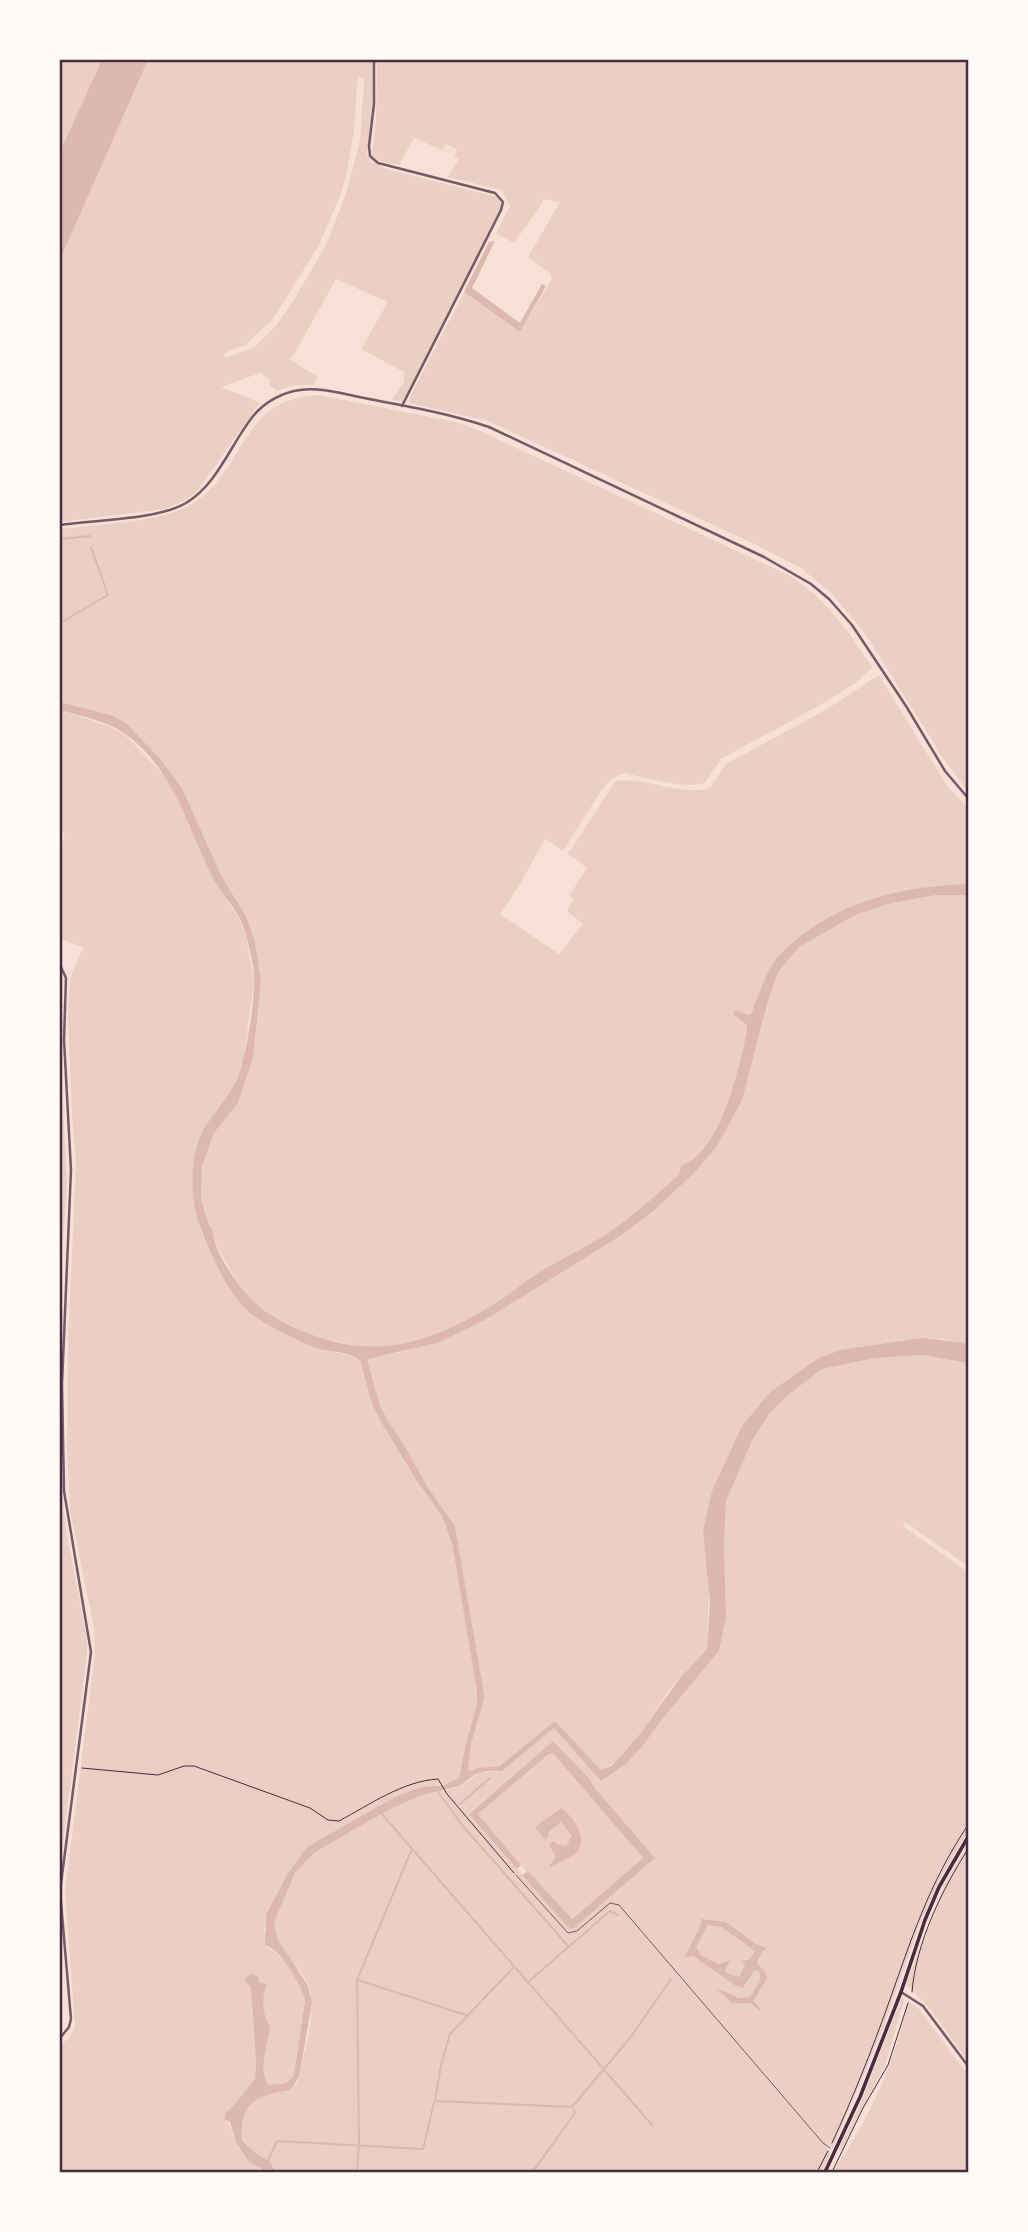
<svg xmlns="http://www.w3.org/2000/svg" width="1028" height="2232" font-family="'Fira Sans',sans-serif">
	<rect width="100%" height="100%" fill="#f7e1d7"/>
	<!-- green -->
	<path fill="#ebcfc5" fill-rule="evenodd" d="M60,60h42l-42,91z
		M148,60h225l-1,53 -5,42 4,6 15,8 111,28 5,8 -99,197 -11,-2 12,-19v-9l-43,-23 27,-47 -52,-23 -43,77 -4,3 29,18 -5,8h-17l-19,6 -8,-6 2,-5 -11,-7 -39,14 39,16 -63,88 -11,9 -22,9 -104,13v-262zM358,76l6,4 -4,61 -14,53 -20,51 -31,53 -20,29 -22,21 -28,10 -1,-5 21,-8 28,-26 46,-74 21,-49 6,-19 8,-46z
		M377,60h591v732l-25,-34 -77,-123 -34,-41 -31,-26 -55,-28 -258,-119 -79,-18 2,-8 53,-103 56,40 32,-53 -2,-6 -22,-16 32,-55 -17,-3 -2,6 -27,38 -18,-10 14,-27 -8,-16 -54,-13 11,-18 -5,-3 3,-6 -11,-6 -4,6 -28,-12 -15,27 -16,-3 -11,-6 4,-36z
		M319,395l136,27 21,7 312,146c37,22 61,57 84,92l-15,15 -35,22 -101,55 -16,24c-21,6 -58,-5 -80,-10 -10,2 -16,8 -22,15l-40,63 -18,-12 -26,47 -19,28 59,40 24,-30 -16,-13 7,-12 -5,-3 18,-28 -19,-14 47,-72c20,-8 66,15 95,6l16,-24 98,-53 55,-36 68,111 21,22v535l-28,-4 -100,11 -21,8 -49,34 -58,99 -5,158c-9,10 -19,19 -27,29 -26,27 -43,77 -79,92l-46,-48 -55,44 -22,2 -7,3 -3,-2 3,-25 13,-43v-8l-29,-167 -28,-40 -39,-65 -8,-16 -13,-46 3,-2 31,-5 -23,1 -8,-5 -51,-9 -55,-27 -11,-10 -19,-25 -22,-40v-9l-3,-3 -8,-25 1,-34 12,-33 24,-30 15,-45 8,-77 -6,-39 -8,-24 -26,-43 -39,-87 -21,-28 -35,-36 -15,-9 -51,-13v-173c37,-5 105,-6 135,-27 53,-37 46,-104 124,-107z
		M60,710l46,15 18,9 39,40 12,18 41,92 22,32 8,20 8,45 -11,82 -13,31 -22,29 -15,65 7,41 13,29 24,40 24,23 57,28 32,6 10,6 12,43 9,18 35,59 26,35 10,27 25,149v12l-11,39 -7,35 -14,7 -6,-1 -132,63 -41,68 -2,16 4,17c15,5 34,37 37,52l-11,75 -8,8 -18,2c-10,-18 0,-40 2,-58 -7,-12 -12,-27 -3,-40l-8,-5 -1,-6 -6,-2 -6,3 5,11 5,73 -1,18c-10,11 -18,25 -30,34l-1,5c9,7 7,17 12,26 6,10 15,18 25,24l2,4h-203v-127l9,-7 6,-11 -10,-136 30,-237 -1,-26 -24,-118 -3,-61 1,-110 8,-176 -4,-45 -4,-104 2,-35 13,-32 -23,-8v-87l5,-19 -5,-1z
		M60,1046l7,136 -6,90 -1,64z
		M924,1355l39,5 5,3v203l-63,-44 -2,4 65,46v259l-29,50 -20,45 -37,105 -49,116 -5,-2 -2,3 5,5 -9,19h-547l-5,-11 -12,-6 -16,-14c-4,-44 22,-44 55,-58l2,-6c5,-27 18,-63 10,-90 -8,-22 -38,-41 -35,-66 3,-17 17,-44 28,-57 19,-22 93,-60 121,-69 12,-4 24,-4 36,-8 17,-7 12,-17 38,-15l58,-44 46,53 25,-17 16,-17 18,-25 59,-71 7,-33 -2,-75 2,-42 26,-60 17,-27 18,-18 35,-27 54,-11zM553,1741l35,36 6,10 61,71 -81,70 -8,-3 -97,-112zM702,1922h24l30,22 11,4 -5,4 -5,12 9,9 -13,28 7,10 -10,-8 -18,-1 -14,-12 21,8 11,-1 10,-16v-8l-4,-3 -13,18 -7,-2 -43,-30z
		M60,1480l6,49 21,111v14l-27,213z
		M553,1753l45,50 45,56 -72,60 -50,-54 -43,-51 71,-60z
		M968,1844v217l-39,-53 -23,-24 39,-100z
		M708,1925l13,2 34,24 -5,8h-6l1,6 -6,12 -7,-1 -7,-6 5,-10 -11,4 -18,-9 -5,-8z
		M902,1997l2,4 -19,64 -44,85h-3l22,-45z
		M908,2001l11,8 49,66v97h-136c37,-51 63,-110 76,-171z"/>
	<!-- water -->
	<path fill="#dcb8b0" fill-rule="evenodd" d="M102,60h46l-88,200v-109z
		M495,241l-23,47 48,35 22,-39 4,2 -26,46 -56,-40 25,-50z
		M60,702l51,13 15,8 35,37 21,28 39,87 26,43 8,24 6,39 -8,77 -15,45 -24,30 -12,33 -1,34 8,25 3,3c0,25 36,74 57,86 84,49 143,40 224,-9 16,-10 31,-23 47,-33 26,-16 54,-28 78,-46 21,-15 41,-34 61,-51l2,-9c41,-15 57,-96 66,-134v-7l-14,-11 3,-4 11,5 4,-1c7,-16 12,-34 21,-49 7,-11 17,-19 26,-27 49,-39 109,-52 170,-54v11h-32l-45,8 -36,12 -56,32 -21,25 -11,32 -25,96 -25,46 -24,28 -40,37 -33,25 -137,85 -46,22 -70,16 13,46 8,16 16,24 23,41 28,40 29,167v7l-13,44 -3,25 3,2 7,-3 22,-2 55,-45 46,49 10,-4 9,-9 20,-23 40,-56 27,-29 3,-46 -7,-73 9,-39 30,-65 28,-34 49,-34 21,-8 82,-12 46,5v20l-44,-8 -48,3 -54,11 -35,27 -18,18 -17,27 -26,60 -2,42 2,75 -7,33 -59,71 -18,25 -16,17 -25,17 -47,-53 -52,43h-16l-12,4 -14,11 -38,9 -32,14 -75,43 -20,21 -21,49 3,16 31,48 4,17 -13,74 -9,13c-34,5 -51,13 -48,51l16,14 12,6 5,11h-12l-2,-4 -12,-6 -13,-19 -6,-21 -6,-3 1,-6c12,-9 20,-23 30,-34l1,-18 -5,-73 -6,-7 1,-4 6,-3 6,2 1,6 8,2c-6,16 -5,29 3,43 -2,18 -12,40 -2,58l18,-2 8,-8 11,-75c-3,-13 -20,-42 -31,-50 -3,-2 -7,-4 -9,-6l1,-29 21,-40 20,-28 86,-49 25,-10 26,-3 15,-7 7,-35 11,-39v-12l-25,-149 -10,-27 -26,-36 -35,-58 -9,-18 -12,-43c-12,-11 -30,-8 -44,-13 -16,-6 -53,-24 -66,-35 -22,-20 -37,-54 -48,-81 -13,-31 -14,-80 5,-108 14,-20 31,-38 36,-64 6,-27 14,-67 10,-94 -3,-16 -7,-36 -15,-51 -7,-12 -17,-22 -24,-35 -26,-51 -40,-112 -90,-147 -18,-12 -44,-17 -64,-23z
		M553,1741l35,36 6,10 61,71 -81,70 -4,1 -4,-4 -44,-50 6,-4 44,48 71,-61 -85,-99 -5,-6 -4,1 -71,60 43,51 -4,4 -48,-55z
		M561,1808c12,8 29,32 15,45 -8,6 -18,10 -26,14h-2l8,-10 -7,-12 5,-4 4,4 8,1 6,-10 -11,-14 -13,10 1,4 -4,4 -10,-13z
		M700,1919l26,3 30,22 11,4 -5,4 -5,11 9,10 1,6 -14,22 8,8 -1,2 -10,-8h-18l-16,-15 23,10 11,-1 10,-16v-8l-5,-3 -12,18 -7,-2 -43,-30 -8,1 17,-35zM708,1925l13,2 34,24 -5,8 -8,2 3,4 -6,12 -7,-2 -7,-4 5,-11 -11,4 -18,-9 -5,-8z"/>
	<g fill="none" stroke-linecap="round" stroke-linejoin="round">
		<!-- stream -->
		<path stroke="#dcb8b0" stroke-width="2" d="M60,539l30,-3
			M60,623l48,-28 -17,-48
			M438,1792l24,33 106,121
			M460,1804l30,-26
			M381,1813l272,313
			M514,1967l-64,67 -9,31 -6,36 137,6 58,-69 41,-59
			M358,1980l108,35
			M528,1982l82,-71 8,4
			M268,2160l9,-19 146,8 11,-46
			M357,2172l2,-28 -2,-164 54,-129
			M530,2172l7,-6 38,-53 -1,-3"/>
		<!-- path -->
		<path stroke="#4a2c40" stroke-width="1" d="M82,1768l76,7 26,-9h10l116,42 18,12 11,1c30,-16 64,-40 99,-42l9,15 67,79
			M912,1992c4,-50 30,-102 56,-143
			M832,2143c21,-45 39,-91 56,-138 23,-65 41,-122 80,-180
			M817,2172l11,-21
			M832,2172l31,-64 25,-43 20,-62"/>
		<!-- service -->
		<path stroke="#755966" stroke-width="1" d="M516,1875l52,58 9,-2 33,-28 9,2 204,238 7,5"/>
		<!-- minor -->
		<path stroke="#755966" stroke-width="2.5" d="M374,60v44l-5,42 1,10 8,7 117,30 8,9 -2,8 -99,196
			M60,965l6,13 -2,62 7,130 -9,214 2,107 27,161 -31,239 11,128 -2,8 -9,11
			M901,1992l22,14 45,60"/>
		<!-- tertiary -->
		<path stroke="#755966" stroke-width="2.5" d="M60,525c34,-5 97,-5 126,-22 32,-19 45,-60 68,-88 11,-13 29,-23 46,-25 21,-3 43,4 64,8 42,8 84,15 125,29l275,130 47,27 18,15 23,26 54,81 39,65 23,27"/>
		<!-- primary -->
		<path stroke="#4a2c40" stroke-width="3.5" d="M825,2172l35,-75 41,-105 24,-72 14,-33 29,-50"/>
	</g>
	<!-- border -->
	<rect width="1028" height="2232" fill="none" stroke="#fffaf5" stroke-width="122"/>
	<rect x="61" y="61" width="906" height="2110" fill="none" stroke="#4a2c40" stroke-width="2.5"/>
</svg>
